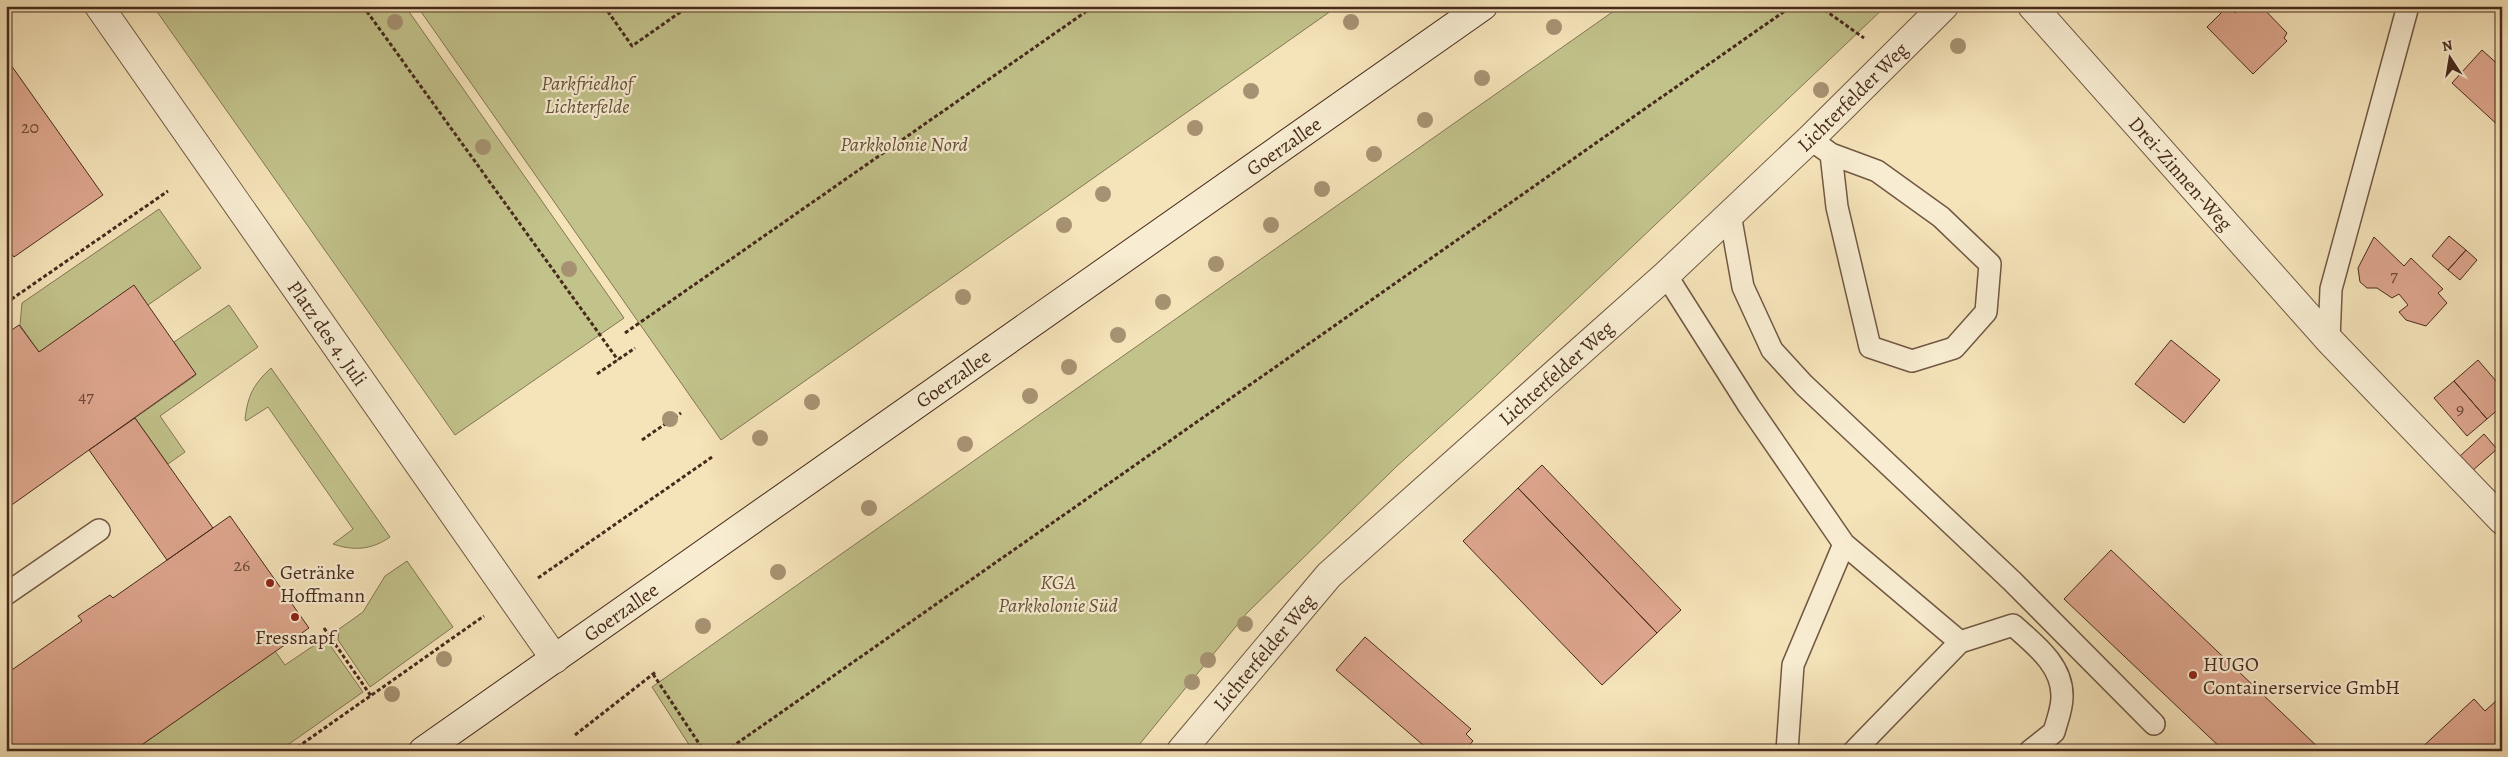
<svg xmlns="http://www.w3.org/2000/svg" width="2508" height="757" font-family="Alegreya,serif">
	<rect width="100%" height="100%" fill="#f5e3b9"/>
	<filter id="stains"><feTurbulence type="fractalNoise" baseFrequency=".004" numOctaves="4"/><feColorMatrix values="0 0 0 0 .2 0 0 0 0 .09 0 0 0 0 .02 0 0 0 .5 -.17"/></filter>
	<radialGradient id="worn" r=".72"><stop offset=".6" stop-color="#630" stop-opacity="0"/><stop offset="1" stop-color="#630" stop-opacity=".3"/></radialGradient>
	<!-- green -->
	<path fill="#c2c28b" stroke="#847654" d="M153,6h252l219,312 -169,117z
		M417,6h921l-617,434z
		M1621,6h265l-406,385 -84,76 -149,146 -113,138h-441l-41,-64z
		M159,209l42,59 -53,37 -109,47 -19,-27 2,-22z
		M229,305l29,42 -98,69 25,36 -17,12 -33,-46 61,-43 -22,-33z
		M271,368l119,169c-18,13 -37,14 -57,7l20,-15 -85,-122 -22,14 -1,-2c3,-24 8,-34 26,-51z
		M407,561l46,66 -83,60 -32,-47 1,-11 24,-17 22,-36z
		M325,638l38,54 -84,59h-146l142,-100 10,14z"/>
	<!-- building -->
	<path fill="#dea68e" stroke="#472a1c" d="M2228,6l7,7 8,-7h18l26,27 -3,5 3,3 -34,33 -46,-47z
		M2482,50l20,18 -1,60 -49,-45z
		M6,58l97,137 -89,62 -8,-11z
		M2449,236l17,14 -18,20 -16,-14z
		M2374,237l30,29 7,-8 32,31 -5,4 9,10 -21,23 -20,-6 -7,-8 9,-7 -9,-11 -7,4 -15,-10h-10l-7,-6 -2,-14z
		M2466,250l11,10 -17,20 -12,-10z
		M134,285l62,89 -190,135v-175l13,-9 20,27z
		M2171,340l49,40 -36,43 -49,-39z
		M2478,360l24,28v18l-15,13 -33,-38z
		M2454,381l33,38 -20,17 -33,-38z
		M135,418l78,110 -46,32 -78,-110z
		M2484,434l13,15 -25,22 -13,-14z
		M1542,465l139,145 -24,23 -139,-145z
		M1518,488l139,145 -55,52 -139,-144z
		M230,516l79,112 -176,123h-127v-77l76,-53 -4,-5 32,-21 3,3z
		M2111,550l211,201h-98l-160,-152z
		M1365,637l106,92 -5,5 7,7 -9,10h-34l-94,-81z
		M2474,699l11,12 12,-11 5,6v13l-6,5 6,6v20l-84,1z"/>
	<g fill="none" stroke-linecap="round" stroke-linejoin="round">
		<defs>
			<path id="service" d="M1810,139l21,15 46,17 64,46 49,47 -4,48 -32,36 -42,13 -42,-14 -33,-140 -6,-53
				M1730,214l13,73 29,63 32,35 208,196 142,143
				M1666,275l83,131 95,138 -51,121 -6,86
				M2329,340l2,-51 77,-283
				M1844,544l116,98
				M6,594l93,-64
				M1854,751l106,-109 53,-17c21,19 50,40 49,72 0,12 -5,24 -8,35l-24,19"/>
			<g id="minor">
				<path id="s1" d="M99,6l456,653"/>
				<path id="s2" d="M2032,6l297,334 173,180"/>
				<path id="s3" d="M1181,751l148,-176 337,-300 144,-136 134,-133"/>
			</g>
			<g id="secondary">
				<path id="s4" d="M423,751l1060,-745"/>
			</g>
		</defs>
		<!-- service casing -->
		<use href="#service" stroke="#725843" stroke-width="24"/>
		<!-- minor casing -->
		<use href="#minor" stroke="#725843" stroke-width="30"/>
		<!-- secondary casing -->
		<use href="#secondary" stroke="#472a1c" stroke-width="30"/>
		<!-- path -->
		<path stroke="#472a1c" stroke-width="3" stroke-dasharray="4 2.5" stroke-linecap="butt" d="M363,6l255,354
			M604,6l28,40 57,-40
			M1819,6l45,32
			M6,303l162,-112
			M625,333l469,-327
			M597,374l38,-26
			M642,440l39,-27
			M538,578l174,-121
			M324,628l47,68
			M653,674l51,77
			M575,735l82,-64
			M292,751l192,-135
			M726,751l1066,-745"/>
		<!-- service -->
		<use href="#service" stroke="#f8edd2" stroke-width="21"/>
		<!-- minor -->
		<use href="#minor" stroke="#f8edd2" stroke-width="28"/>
		<!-- secondary -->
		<use href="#secondary" stroke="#f8edd2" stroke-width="28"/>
	</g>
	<!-- trees -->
	<g fill="#a69272">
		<circle cx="395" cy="22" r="8"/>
		<circle cx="1351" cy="22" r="8"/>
		<circle cx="1554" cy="27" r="8"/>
		<circle cx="1958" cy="46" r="8"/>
		<circle cx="1482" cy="78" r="8"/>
		<circle cx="1821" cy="90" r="8"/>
		<circle cx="1251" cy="91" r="8"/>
		<circle cx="1425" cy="120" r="8"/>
		<circle cx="1195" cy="128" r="8"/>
		<circle cx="483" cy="147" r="8"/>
		<circle cx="1374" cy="154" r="8"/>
		<circle cx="1322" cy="189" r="8"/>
		<circle cx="1103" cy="194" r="8"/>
		<circle cx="1064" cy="225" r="8"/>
		<circle cx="1271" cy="225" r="8"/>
		<circle cx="1216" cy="264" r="8"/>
		<circle cx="569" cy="269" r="8"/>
		<circle cx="963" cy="297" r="8"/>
		<circle cx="1163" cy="302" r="8"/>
		<circle cx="1118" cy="335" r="8"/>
		<circle cx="1069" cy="367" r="8"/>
		<circle cx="1030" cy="396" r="8"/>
		<circle cx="812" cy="402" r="8"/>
		<circle cx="670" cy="419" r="8"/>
		<circle cx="760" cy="438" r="8"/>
		<circle cx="965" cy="444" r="8"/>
		<circle cx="869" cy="508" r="8"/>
		<circle cx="778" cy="572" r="8"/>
		<circle cx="1245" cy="624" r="8"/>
		<circle cx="703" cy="626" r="8"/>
		<circle cx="444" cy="659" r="8"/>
		<circle cx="1208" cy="660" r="8"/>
		<circle cx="1192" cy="682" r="8"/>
		<circle cx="392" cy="694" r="8"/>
	</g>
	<!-- markers -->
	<g fill="#8f2418" stroke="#f8edd2" stroke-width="2">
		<circle cx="270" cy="583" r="5"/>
		<circle cx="295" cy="617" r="5"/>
		<circle cx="2193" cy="675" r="5"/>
	</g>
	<g text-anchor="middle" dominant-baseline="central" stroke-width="4.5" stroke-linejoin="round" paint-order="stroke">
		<!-- number labels -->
		<g font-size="18" fill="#6d4938">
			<text x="30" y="127">20</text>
			<text x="2394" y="275">7</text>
			<text x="86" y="396">47</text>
			<text x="2460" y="409">9</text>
			<text x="242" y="565">26</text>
		</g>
		<!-- park labels -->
		<g font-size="20" font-style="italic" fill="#665038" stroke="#f8edd2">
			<text x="587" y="83">Parkfriedhof<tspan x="587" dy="23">Lichterfelde</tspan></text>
			<text x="904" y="144">Parkkolonie Nord</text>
			<text x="1058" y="582">KGA<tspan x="1058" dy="23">Parkkolonie Süd</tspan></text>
		</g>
		<!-- street labels -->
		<g font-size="20" fill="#472a1c" stroke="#f8edd2">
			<text stroke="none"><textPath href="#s3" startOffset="939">Lichterfelder Weg</textPath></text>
			<text stroke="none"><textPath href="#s4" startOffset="1052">Goerzallee</textPath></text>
			<text stroke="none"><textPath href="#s2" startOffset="224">Drei-Zinnen-Weg</textPath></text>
			<text stroke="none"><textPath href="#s1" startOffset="399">Platz des 4. Juli</textPath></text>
			<text stroke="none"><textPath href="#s3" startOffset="534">Lichterfelder Weg</textPath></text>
			<text stroke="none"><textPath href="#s4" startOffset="648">Goerzallee</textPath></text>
			<text stroke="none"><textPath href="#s4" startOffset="242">Goerzallee</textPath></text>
			<text stroke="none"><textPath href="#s3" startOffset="129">Lichterfelder Weg</textPath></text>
		</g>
		<!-- poi labels -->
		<g font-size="20" fill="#472a1c" stroke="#f8edd2" text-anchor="start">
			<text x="280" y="572">Getränke<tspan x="280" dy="23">Hoffmann</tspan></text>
			<text x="295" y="637" text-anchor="middle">Fressnapf</text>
			<text x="2203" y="664">HUGO<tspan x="2203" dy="23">Containerservice GmbH</tspan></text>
		</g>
	</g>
	<!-- margin -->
	<rect width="2508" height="757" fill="none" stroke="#f5e3b9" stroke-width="25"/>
	<rect x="8" y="8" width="2493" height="742" fill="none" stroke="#472a1c" stroke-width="2.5"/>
	<rect x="12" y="12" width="2483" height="732" fill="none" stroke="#472a1c"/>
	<!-- north arrow -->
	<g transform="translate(2450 58) rotate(348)" stroke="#f8edd2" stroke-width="4" paint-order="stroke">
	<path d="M0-4L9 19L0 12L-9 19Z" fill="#472a1c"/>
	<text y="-8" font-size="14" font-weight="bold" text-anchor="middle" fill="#472a1c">N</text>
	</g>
	<rect width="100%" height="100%" filter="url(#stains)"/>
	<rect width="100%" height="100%" fill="url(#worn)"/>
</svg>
